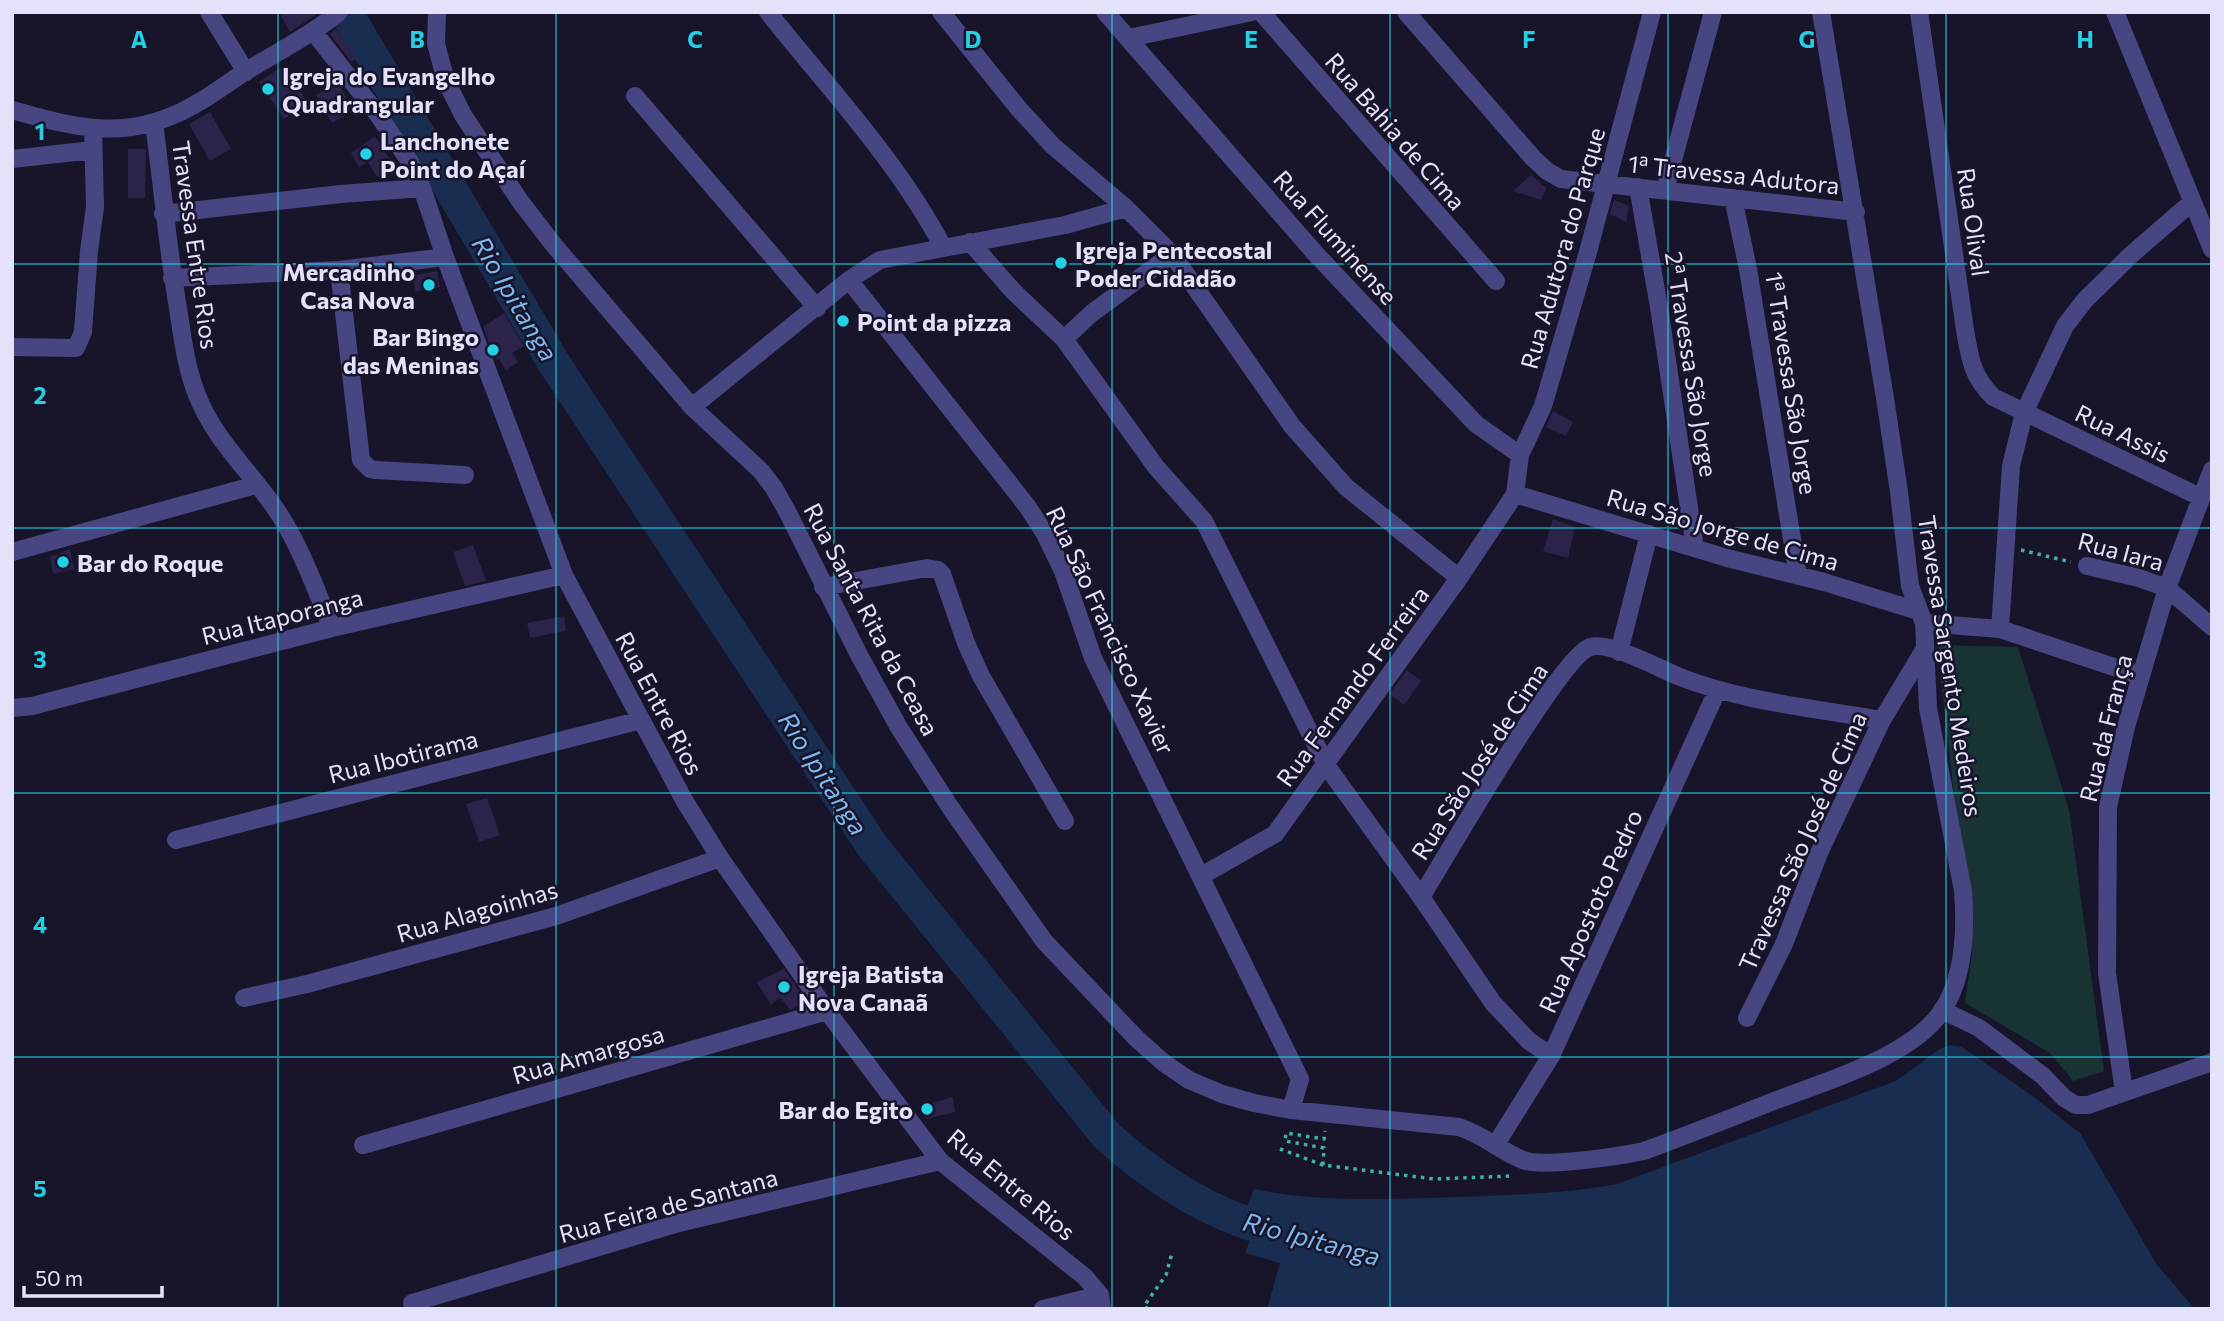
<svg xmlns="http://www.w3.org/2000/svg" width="2224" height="1321" font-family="Commissioner,sans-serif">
	<rect width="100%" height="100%" fill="#18152a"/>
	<!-- green -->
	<path fill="#183333" d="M1937,645l81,2 51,163 35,261 -31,10 -23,-28 -85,-50 7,-49z"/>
	<!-- water -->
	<path fill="#182d4f" d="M1949,1045l13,2 65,45 53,41 77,132 38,44h-928l13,-46 -35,-10 6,-15 -14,-4 17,-45c67,14 135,10 203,8 53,-2 108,-3 160,-13l279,-103 42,-31z"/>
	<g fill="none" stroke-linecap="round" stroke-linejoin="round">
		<!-- river -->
		<path stroke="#182d4f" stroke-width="33" d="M346,12l206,348 321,487 234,289c40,36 85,67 137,86 13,5 28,7 42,10"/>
	</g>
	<!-- building -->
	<path fill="#2b2349" d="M279,12h41l-30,20z
		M336,29l21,29 -6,4 -21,-28z
		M283,66l25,37 -24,16 -25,-37z
		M338,83l16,28 -22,12 -16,-28z
		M210,112l21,37 -21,12 -21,-37z
		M375,136l20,31 -18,10 -9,-15 -9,5 -8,-14z
		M128,149h18l-1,49h-17z
		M1531,175l15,13 -5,12 -28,-9z
		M1614,200l15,6 -3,16 -16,-8z
		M437,271l3,16 -24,5 -4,-16z
		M504,313l20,33 -12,7 6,9 -12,8 -7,-11h-4l-12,-32z
		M1553,411l20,11 -7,14 -20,-9z
		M1553,519l22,8 -7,31 -25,-7z
		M473,545l13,36 -21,5 -12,-34z
		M70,549l4,20 -21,5 -3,-17z
		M564,616l2,15 -36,7 -3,-15z
		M1407,670l14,11 -17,24 -15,-11z
		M487,798l13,37 -21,7 -13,-38z
		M784,969l23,33 -17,8 -10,-13 -9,8 -14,-23z
		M953,1097l2,15 -29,7 -8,-12z"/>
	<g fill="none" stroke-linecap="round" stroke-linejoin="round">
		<!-- path -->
		<path stroke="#40b0ab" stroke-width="3.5" stroke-dasharray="3.5 5" stroke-linecap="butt" d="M2021,550l50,12
			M1280,1149l43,16 111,14 78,-3
			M1323,1165l1,-17 -39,-7 1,-8 38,6 1,-8
			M1148,1309l-4,-3 22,-31 6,-22"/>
		<!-- minor -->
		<path stroke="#484583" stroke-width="18" d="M209,12l37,60
			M437,12l-1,32 10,37 17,34 57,86 33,43 139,163 69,64 13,17 14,25 70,140 40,73 52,81 94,134 92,97 28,25 25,17 33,14 32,9 37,7 168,17c25,8 41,24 64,33 20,8 97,-4 121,-9 43,-16 87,-33 130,-50 50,-19 137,-44 168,-90 22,-33 24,-82 21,-120l-35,-183 -4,-85 -14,-37 -11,-94 -14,-94 -64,-386
			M768,12c61,77 129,148 175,235
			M941,12l78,97 34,37 73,62 46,46 120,172 54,61 113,91
			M1105,12l209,240 162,172 44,31
			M1261,12l235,269
			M1406,12l127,146 14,13 14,8 295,33
			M1919,12l46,318c5,29 7,46 28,67l207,100
			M2115,12l97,237
			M313,31l66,85 31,46 12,26 23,69 119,318 120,225 36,58 107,153 113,150 145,116 15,18 2,14
			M1129,38l123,-26
			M635,96l182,212
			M12,110c68,19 117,32 182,-5 19,-10 36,-24 54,-35 31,-19 63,-35 91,-58
			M154,123c8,60 13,119 23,179 5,31 8,63 20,93 17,44 52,75 78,113 25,36 40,80 57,120
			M12,159l81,-9
			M1638,187l21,120 36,241
			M1665,190l48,-178
			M1733,198l15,71 50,307
			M163,214l178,-20 81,-6
			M970,242l44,50 50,47 92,128 48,54 122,244 95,132 72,106 36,38 22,15
			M339,270l22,190 9,9 6,1 89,5
			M172,278l167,-8 106,-13
			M849,280l178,226 17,26 19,39 30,87 207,421 -9,31
			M1064,339l28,-26 80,-59
			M12,347l64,1 7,-16 6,-81 6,-44 -2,-79
			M692,407l157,-127 31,-20 185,-35 61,-17
			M1515,494l212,64 97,24 94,29
			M12,552l244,-67
			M2087,566l52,12 28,10 45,39
			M823,587l104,-19 11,2 4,4 24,69 15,33 84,145
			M1924,623l76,6 141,47
			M2000,629l11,-163 13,-53 41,-87 20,-26 47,-46 60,-52
			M1619,652l30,-118
			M12,708l20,-2 300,-78 232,-53
			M176,840l465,-120
			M1201,876l74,-42 184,-256 56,-84 5,-39 23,-49 45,-154 64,-240
			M1421,897c24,-38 139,-240 169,-250 20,-6 70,22 90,30 64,25 134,31 202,43
			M244,998l63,-14 249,-68 164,-58
			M1942,1010l37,18 64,48 21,22 12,7h12l124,-43
			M1747,1018l37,-74 35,-91 63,-133 42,-70
			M2124,1092l-17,-119 1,-166 18,-80 41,-139 45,-118
			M1496,1144l55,-88 166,-365
			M363,1145l464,-134
			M412,1303l267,-80 261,-62
			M1043,1309l57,-14"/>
	</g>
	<!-- grid -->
	<path fill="none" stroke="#23d0e5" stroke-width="2" stroke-opacity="0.55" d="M278,12v1297M556,12v1297M834,12v1297M1112,12v1297M1390,12v1297M1668,12v1297M1946,12v1297M12,264h2200M12,528h2200M12,793h2200M12,1057h2200"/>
	<!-- markers -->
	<g fill="#23d0e5" stroke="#18152a" stroke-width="2.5">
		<circle cx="268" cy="89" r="7"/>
		<circle cx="366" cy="154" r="7"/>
		<circle cx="1061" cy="263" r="7"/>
		<circle cx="429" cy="285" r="7"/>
		<circle cx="843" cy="321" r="7"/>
		<circle cx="493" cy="350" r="7"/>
		<circle cx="63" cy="562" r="7"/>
		<circle cx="784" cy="987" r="7"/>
		<circle cx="927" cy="1109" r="7"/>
	</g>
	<g text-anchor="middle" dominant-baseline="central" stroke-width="5" stroke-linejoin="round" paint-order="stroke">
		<!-- poi labels -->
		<g font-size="24" font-weight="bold" fill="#e4e1fb" stroke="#18152a" text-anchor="start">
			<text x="282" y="75">Igreja do Evangelho<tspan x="282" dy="28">Quadrangular</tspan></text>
			<text x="380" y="140">Lanchonete<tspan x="380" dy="28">Point do Açaí</tspan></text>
			<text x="1075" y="249">Igreja Pentecostal<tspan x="1075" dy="28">Poder Cidadão</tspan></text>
			<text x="415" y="271" text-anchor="end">Mercadinho<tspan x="415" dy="28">Casa Nova</tspan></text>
			<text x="857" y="321">Point da pizza</text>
			<text x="479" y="336" text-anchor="end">Bar Bingo<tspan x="479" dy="28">das Meninas</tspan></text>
			<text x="77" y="562">Bar do Roque</text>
			<text x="798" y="973">Igreja Batista<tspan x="798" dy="28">Nova Canaã</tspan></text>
			<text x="913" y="1109" text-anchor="end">Bar do Egito</text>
		</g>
		<!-- street labels -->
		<g font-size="24" fill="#e4e1fb" stroke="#18152a">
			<text transform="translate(1396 131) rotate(49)">Rua Bahia de Cima</text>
			<text transform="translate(1734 174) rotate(6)">1ª Travessa Adutora</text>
			<text transform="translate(1974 222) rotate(82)">Rua Olival</text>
			<text transform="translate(1336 237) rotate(48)">Rua Fluminense</text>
			<text transform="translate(196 245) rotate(82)">Travessa Entre Rios</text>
			<text transform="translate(1562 248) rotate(-74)">Rua Adutora do Parque</text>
			<text transform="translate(1692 364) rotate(81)">2ª Travessa São Jorge</text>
			<text transform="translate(1792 383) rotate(81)">1ª Travessa São Jorge</text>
			<text transform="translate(2123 433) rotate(26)">Rua Assis</text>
			<text transform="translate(1723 529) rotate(16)">Rua São Jorge de Cima</text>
			<text transform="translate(2121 551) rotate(15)">Rua Iara</text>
			<text transform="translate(282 616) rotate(-14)">Rua Itaporanga</text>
			<text transform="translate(872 619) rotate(62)">Rua Santa Rita da Ceasa</text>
			<text transform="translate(1111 630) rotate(65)">Rua São Francisco Xavier</text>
			<text transform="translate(1951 666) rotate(81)">Travessa Sargento Medeiros</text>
			<text transform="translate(1352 686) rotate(-54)">Rua Fernando Ferreira</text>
			<text transform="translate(660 703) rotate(62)">Rua Entre Rios</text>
			<text transform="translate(2105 728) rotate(-76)">Rua da França</text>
			<text transform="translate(403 756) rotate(-14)">Rua Ibotirama</text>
			<text transform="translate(1479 761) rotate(-57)">Rua São José de Cima</text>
			<text transform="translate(1802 841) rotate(-66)">Travessa São José de Cima</text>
			<text transform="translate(477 911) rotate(-16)">Rua Alagoinhas</text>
			<text transform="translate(1590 911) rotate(-66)">Rua Apostoto Pedro</text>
			<text transform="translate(588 1054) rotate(-16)">Rua Amargosa</text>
			<text transform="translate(1012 1184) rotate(40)">Rua Entre Rios</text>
			<text transform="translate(668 1205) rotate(-15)">Rua Feira de Santana</text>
		</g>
		<!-- water labels -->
		<g font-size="26" font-style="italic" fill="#7bb8ef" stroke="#18152a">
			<text transform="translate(516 298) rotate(59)">Rio Ipitanga</text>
			<text transform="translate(824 773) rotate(57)">Rio Ipitanga</text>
			<text transform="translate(1312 1238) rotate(15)">Rio Ipitanga</text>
		</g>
	</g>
	<g font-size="23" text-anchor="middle" font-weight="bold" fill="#23d0e5" stroke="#18152a" stroke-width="5" stroke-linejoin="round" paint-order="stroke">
		<text x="139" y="48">A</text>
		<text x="417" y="48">B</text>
		<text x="695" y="48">C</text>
		<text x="973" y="48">D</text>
		<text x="1251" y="48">E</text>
		<text x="1529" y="48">F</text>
		<text x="1807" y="48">G</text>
		<text x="2085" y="48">H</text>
		<text x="40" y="140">1</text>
		<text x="40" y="404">2</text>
		<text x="40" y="668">3</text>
		<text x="40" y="933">4</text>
		<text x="40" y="1197">5</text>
	</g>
	<!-- border -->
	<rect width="2224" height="1321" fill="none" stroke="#e4e1fb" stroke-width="28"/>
	<!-- scale -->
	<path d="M24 1286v10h138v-10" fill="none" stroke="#e4e1fb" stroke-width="3.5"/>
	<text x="35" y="1286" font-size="21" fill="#e4e1fb" stroke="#18152a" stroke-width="5" paint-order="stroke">50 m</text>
</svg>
